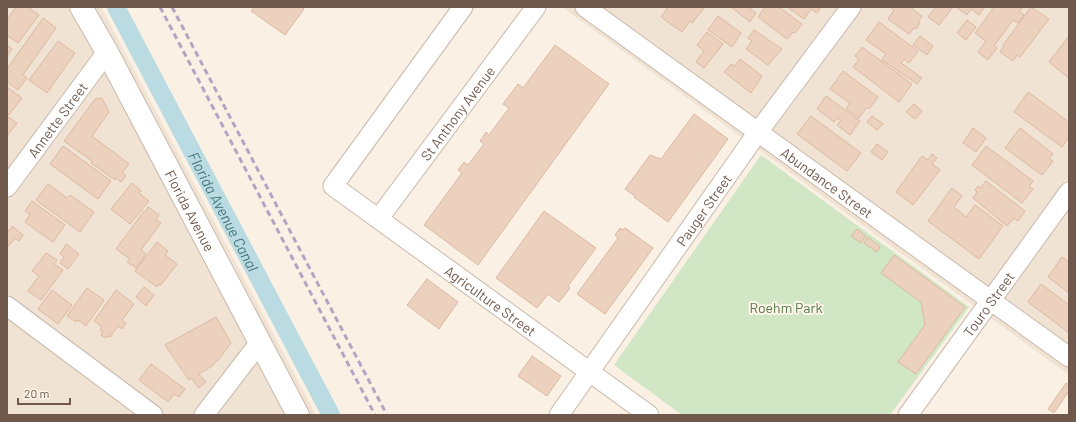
<svg xmlns="http://www.w3.org/2000/svg" width="1076" height="422" font-family="Barlow,sans-serif">
	<rect width="100%" height="100%" fill="#faf1e4"/>
	<!-- residential -->
	<path fill="#f0e3d3" d="M7,7h94l215,408h-309z
		M562,7h507v368z"/>
	<!-- green -->
	<path fill="#d1e6c4" d="M761,155l208,152 -79,108h-208l-68,-50z"/>
	<g fill="none" stroke-linecap="round" stroke-linejoin="round">
		<!-- canal -->
		<path stroke="#badbe1" stroke-width="18" id="s1" d="M116,7l215,408"/>
	</g>
	<!-- building -->
	<path fill="#ecd1be" stroke="#ddb8a0" d="M16,7h16l-2,2 9,6 -21,28 -11,-8v-16z
		M254,7h47l3,2 -19,26 -34,-24z
		M668,7h37l-13,16 -2,-2 -8,11 -21,-15z
		M731,7h17l8,6 -6,9z
		M765,7h14l23,17 -7,9 -2,-1 -6,7 -29,-22z
		M787,7h34l-4,6 -6,-4 -7,10z
		M890,7h20l12,9 -4,6 2,1 -4,6 -2,-1 -5,6 -21,-15 6,-9z
		M936,7h17l-14,18 -11,-8z
		M956,7h28l-5,8 -8,-6 -4,6z
		M994,7h29l-4,5 5,3 -6,8 -5,-3 -19,26 3,2 -9,12 -10,-8 8,-11 -11,-8z
		M1031,7l18,12 -29,38 -3,-2 -4,6 -13,-9 4,-6 -1,-1z
		M718,16l23,17 -9,14 -24,-17z
		M43,18l13,10 -33,47 4,3 -9,12 -11,-8v-13z
		M967,20l9,7 -10,13 -9,-7z
		M879,22l39,29 -9,12 -5,-4 -3,4 21,15 -5,6 -35,-24 4,-6 -20,-14z
		M754,30l28,19 -14,16 -22,-16 6,-8 -4,-3z
		M707,32l16,12 -19,24 -8,-6 8,-11 -7,-6z
		M920,36l13,10 -6,9 -14,-10z
		M1069,36v42l-20,-16z
		M58,41l17,12 -28,40 -18,-13z
		M7,45l5,4 -5,7z
		M555,45l54,39 -131,181 -54,-40 38,-52 -4,-3 6,-8 4,3 16,-21 -4,-3 6,-9 3,3 20,-27 -6,-4 15,-20 5,4z
		M862,47l50,37 -13,18 -46,-35 6,-8 -4,-3z
		M740,59l22,17 -11,17 -27,-21 7,-8 4,2z
		M843,71l35,26 -9,12 -2,-2 -8,11 -13,-9 4,-6 -20,-14z
		M7,87l15,11 -13,17 -2,-2z
		M1028,92l41,30v15l-7,10 -48,-35z
		M826,96l34,25 -10,14 -13,-10 4,-5 -4,-2 -3,4 -17,-13z
		M102,98l7,14 -17,24 37,28 -7,9 4,3 -5,6 -5,-4 -1,2 -24,-17 1,-2 -28,-20 31,-42z
		M914,104l8,7 -7,8 -9,-7z
		M694,114l34,25 -60,83 -34,-25 1,-1 -10,-7 25,-34 11,4z
		M7,116l10,7 -10,13z
		M811,116l50,37 -14,18 -50,-37z
		M872,116l11,8 -6,6 -10,-8z
		M973,128l13,10 -10,14 -13,-9z
		M1020,128l33,26 -4,5 4,2 -11,14 -37,-27z
		M877,144l11,8 -6,8 -11,-8z
		M63,146l48,35 -13,18 -48,-35z
		M986,146l47,35 -4,6 4,2 -11,14 -50,-38z
		M932,154l5,4 -5,6 8,6 -27,35 -17,-13 26,-36 6,4z
		M986,181l39,30 -7,10 -4,-3 -7,8 -34,-28 4,-6 -2,-2 3,-4 2,2z
		M132,183l9,8 -2,2 10,8 -19,23 -19,-15z
		M48,184l19,14 3,-3 24,17 -14,20 -44,-32z
		M952,188l10,8 -8,11 12,10 9,-12 28,21 -24,33 -51,-38z
		M32,201l33,24 -12,17 -28,-20 5,-8 -5,-3z
		M148,207l11,8 -3,5 5,3 -20,27 5,4 -10,14 -9,-6 3,-3 -14,-10 28,-38 1,1z
		M544,211l52,37 -28,38 2,2 -11,14 -11,-8 -11,14 -41,-30z
		M12,226l11,9 -4,6 -4,-3 -8,10v-18l2,1z
		M620,228l3,2 2,-2 28,20 -48,66 -28,-20 41,-56 -3,-3z
		M857,229l9,7 -5,7 -10,-7z
		M868,237l12,10 -3,5 -13,-9z
		M157,242l11,9 -3,4 12,9 -16,21 -2,-1 -2,3 -22,-16z
		M66,244l13,10 -11,15 -8,-6 4,-6 -4,-3z
		M46,253l11,7 -3,4 9,6 -22,30 -13,-9 11,-15 -7,-5z
		M894,255l71,52 -49,67 -18,-12 27,-37 -4,-23 -40,-29z
		M1062,257l7,5v31l-21,-16z
		M427,279l31,23 -19,27 -32,-24z
		M1041,284l28,21v28l-41,-31z
		M144,287l10,8 -8,11 -10,-9z
		M87,288l17,12 -18,26 -8,-6 -2,2 -9,-6z
		M52,290l20,15 -14,19 -20,-15z
		M116,290l18,14 -12,16 4,3 -4,6 -4,-3 -8,11 -2,-1 -2,2 -5,-3 2,-3 -3,-2 2,-3 -8,-6z
		M216,317l15,26 -11,15 -8,8 -13,8 7,8 -7,6 -8,-10 -2,2 -24,-35z
		M532,356l29,20 -14,20 -29,-20z
		M151,364l34,25 -6,8 -5,-3 -6,8 -29,-22z
		M1066,383l3,2v6l-15,22 -6,-4z"/>
	<g fill="none" stroke-linecap="round" stroke-linejoin="round">
		<defs>
			<g id="minor">
				<path id="s2" d="M463,7l-130,179 316,229"/>
				<path id="s3" d="M585,7l484,350"/>
				<path id="s4" d="M7,187l100,-135"/>
				<path id="s5" d="M379,218l157,-211"/>
				<path d="M7,306l146,109"/>
				<path d="M204,415l56,-73"/>
				<path id="s6" d="M559,415l199,-283 93,-125"/>
				<path id="s7" d="M908,415l161,-223"/>
			</g>
			<g id="tertiary">
				<path id="s8" d="M81,7l26,45 191,363"/>
			</g>
		</defs>
		<!-- minor casing -->
		<use href="#minor" stroke="#c9b9ab" stroke-width="21"/>
		<!-- tertiary casing -->
		<use href="#tertiary" stroke="#c9b9ab" stroke-width="24"/>
		<!-- minor -->
		<use href="#minor" stroke="#fff" stroke-width="19"/>
		<!-- tertiary -->
		<use href="#tertiary" stroke="#fff" stroke-width="22"/>
		<!-- rail -->
		<path stroke="#b4a4c2" stroke-width="3" stroke-dasharray="6 4" stroke-linecap="butt" d="M160,7l215,408
			M172,7l215,408"/>
	</g>
	<g text-anchor="middle" dominant-baseline="central" stroke-width="4" stroke-linejoin="round" paint-order="stroke">
		<!-- street labels -->
		<g font-size="14" fill="#6f594c" stroke="#fdf5e9">
			<text stroke="none"><textPath href="#s5" startOffset="131">St Anthony Avenue</textPath></text>
			<text stroke="none"><textPath href="#s4" startOffset="84">Annette Street</textPath></text>
			<text stroke="none"><textPath href="#s3" startOffset="299">Abundance Street</textPath></text>
			<text stroke="none"><textPath href="#s6" startOffset="251">Pauger Street</textPath></text>
			<text stroke="none"><textPath href="#s8" startOffset="231">Florida Avenue</textPath></text>
			<text stroke="none"><textPath href="#s2" startOffset="416">Agriculture Street</textPath></text>
			<text stroke="none"><textPath href="#s7" startOffset="137">Touro Street</textPath></text>
		</g>
		<!-- park labels -->
		<g font-size="14" fill="#567a48" stroke="#fdf5e9">
			<text x="786" y="307">Roehm Park</text>
		</g>
		<!-- water labels -->
		<g font-size="15" font-style="italic" fill="#487780" stroke="#fdf5e9">
			<text stroke="none"><textPath href="#s1" startOffset="231">Florida Avenue Canal</textPath></text>
		</g>
	</g>
	<!-- border -->
	<rect width="1076" height="422" fill="none" stroke="#6f594c" stroke-width="16"/>
	<!-- scale -->
	<path d="M18 398v6h52v-6" fill="none" stroke="#6f594c" stroke-width="2"/>
	<text x="24" y="398" font-size="12" fill="#6f594c" stroke="#fdf5e9" stroke-width="3" paint-order="stroke">20 m</text>
</svg>
